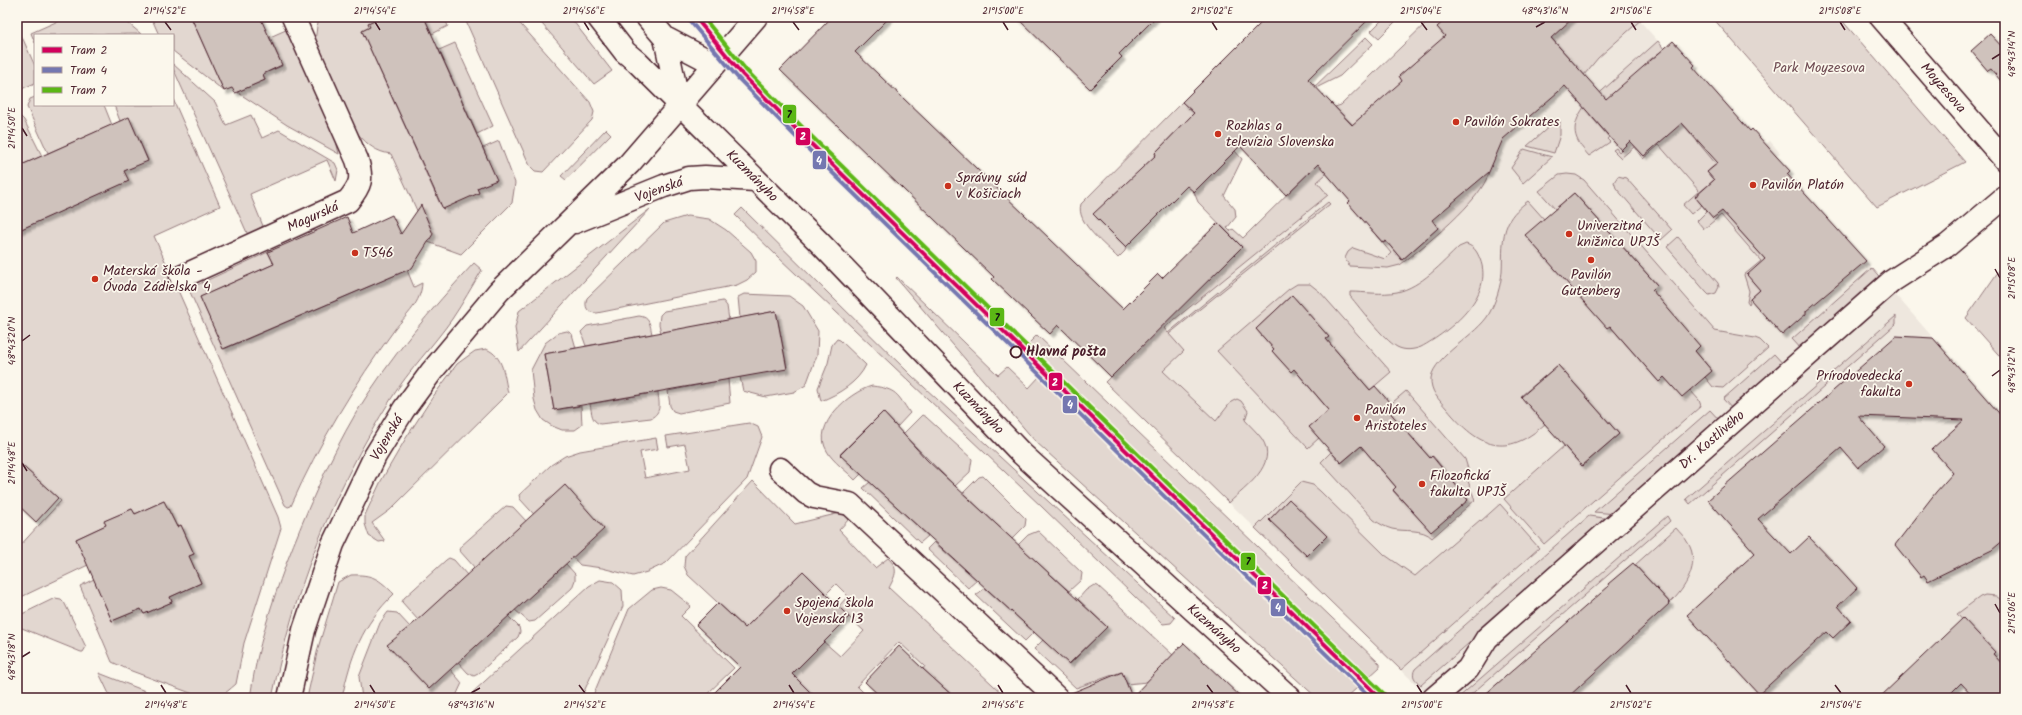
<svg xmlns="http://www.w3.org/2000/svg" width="2022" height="715" font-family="Kalam,sans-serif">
	<defs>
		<filter id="shadow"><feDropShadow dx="3.5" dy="3.5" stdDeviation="1" flood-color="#0004"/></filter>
	</defs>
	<rect width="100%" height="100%" fill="#fbf7ec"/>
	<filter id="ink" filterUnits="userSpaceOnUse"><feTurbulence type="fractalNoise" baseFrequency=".025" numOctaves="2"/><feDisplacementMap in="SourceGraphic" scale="8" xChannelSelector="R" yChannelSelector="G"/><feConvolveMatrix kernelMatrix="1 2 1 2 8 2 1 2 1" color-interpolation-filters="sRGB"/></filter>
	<g filter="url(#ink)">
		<!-- built -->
		<path fill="#eee7de" d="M1432,17h212l-4,4 24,27 9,-7 22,24 -2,2 56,64 3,-2 14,15 4,-3 10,12 -4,3 14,15 -3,3 56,64 2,-1 160,183v278h-575l-325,-316 137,-135 118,-122z"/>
		<!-- green -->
		<path fill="#e2d7d0" stroke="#967b7e" d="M56,17h65l20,17 -106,1v8l-4,-10 27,-12z
			M151,17h40l33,74 -51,-40v-16h-14z
			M320,17h61l-13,6 2,4 -8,4 78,173 8,-4 2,5 28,-12 -1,-5 19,-8 -13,-32 16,-7 16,42 -3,20 -51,51 -33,-12 -9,-27 -28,-61c-15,-2 -23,-9 -33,-20l-43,-92 2,-16z
			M424,17h20l4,9 -16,8z
			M464,17h50l76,85 4,10 -2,8 -49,52 -8,-1 -5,-5z
			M536,17h34l42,54 -18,13z
			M1385,17h15l-21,21 -8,-7z
			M1432,17h16l-11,10 12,13 -23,13 -27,23 90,96c-7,29 -65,74 -89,93l-12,3 -39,-2 -4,-8 3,-6 5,-4 32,11 6,-6 -21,-25 13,15 3,-2 16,19 36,-32 -66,-78 -30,10 -25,22 11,13 -164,133 4,5 160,-131 2,2 -161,130 15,17 -21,20 53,50 15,-19 6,-3 4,2 7,10 -3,9c6,7 13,13 17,19 17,26 -17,48 -33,64l-124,-121 137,-135 -44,-45 -4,-10 41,-41 7,8 -18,37 11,13 1,8 -9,11 3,3 3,-2 10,9 112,-111 -20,-20 6,-2z
			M1533,17h111l-46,41 -14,17z
			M1712,17h127l126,145 -88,45z
			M288,29l47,107 4,18 -52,-29 -50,-33 28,-12 -2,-6 19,-8 -12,-29z
			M22,37l13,29v17l-18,8v-52z
			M1366,37l7,7 -33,32 -30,15z
			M1658,41l6,8 -17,13 2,2 -60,50 20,23 -2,2 3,3 -21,14c-16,-18 -19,-28 -5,-49z
			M455,43l38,83 -16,8 -38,-84z
			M173,64l42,38 11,23 25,-10 11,23 17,-8 56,33 3,7 -2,11 -9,-21 -77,34 13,32 -15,9 -75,-167z
			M35,97v8h69l8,20 -64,28 -21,-46 3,-8z
			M173,99l47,107 -66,30 124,281 3,11 -37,115 -8,41c-13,11 -15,14 -32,14l-75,-28 -17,-8 -32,-76 14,-7 18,42 29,-12 3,5 28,-12 -2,-5 31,-14 -12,-27 5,-2 -13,-29 -4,2 -13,-26 -29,13 -3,-5 -27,12 1,4 -30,14 12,26 -71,34v-50l44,-48 -44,-40v-230l111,-50 -4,-10 24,-11 -19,-42 -9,3 -6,-16h59z
			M1182,102l12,11 -39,40 1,2 -62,59 32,33 -1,4 -7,7c-12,-13 -43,-35 -37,-54z
			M17,116h3l4,4 18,36 -25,11z
			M1677,117l39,47 -9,8 7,8 -19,16 7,9 -11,9 -8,-9 16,-14 -40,-46 -16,14 -9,-12 -13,11 -8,-8 3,-2 3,4 11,-11 14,15 14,-13z
			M1558,119l2,2v14l-6,18 -27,-7z
			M606,129l5,5 -45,46 -5,-4z
			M1524,149l28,8 -29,26 -12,-15z
			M1567,174l9,1 8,5 131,151 40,7 5,2 8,8 -45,40 -10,-1 -8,-10 7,-6 -17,-20 -43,-61 5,-5 -83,-92 -19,16 -16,-18 20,-16z
			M1618,176l8,2 46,52 -11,10 -45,-52 -2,-6z
			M1528,201l16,18 66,107 49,56 5,-5 18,19 8,-6 9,10 2,6 -157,138 -40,-45 60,-53 18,20 37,-32 -61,-69 -37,31 24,28c-39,35 -66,24 -98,-15 -8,-9 -17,-18 -16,-31 3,-22 46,-43 58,-64 7,-13 12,-28 13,-43 1,-16 -1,-33 6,-48 4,-9 12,-16 20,-22z
			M742,208l170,168 263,242 -4,5 -8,1 -121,-117 -264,-250 -43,-42z
			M650,209l-131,143 -4,-24 4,-17z
			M1707,211h15l69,36 -31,43 -11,10 1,3 -1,2 -2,-3 2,-11 -5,-16 17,-14 -40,-46 -17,14 -7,-8z
			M687,216l22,3 17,11 25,22 5,9v11l-9,8 -10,5 -140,28c-10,0 -13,-6 -10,-15l77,-75z
			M1678,237l40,46 1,4 -3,6 -7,2 -3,-3 -39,-45z
			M1466,244c9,3 11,8 14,15 15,37 -31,73 -59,88 -8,3 -16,4 -24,0 -14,-8 -36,-38 -47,-51v-4c15,0 32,3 47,0 24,-5 45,-29 62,-45z
			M268,252l6,12 -74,33 24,52 183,-79 7,17 8,-4c-1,20 -15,31 -27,46 -41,56 -76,114 -104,177l-3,1 -3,-2 -95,-213 2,-5 5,-2z
			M2005,262v100l-39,-44z
			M474,263l8,7c-10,16 -19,33 -30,49 -19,27 -43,51 -61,80 -60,95 -96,188 -119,299h-20l-1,-6c6,-43 20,-87 35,-128 20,-52 42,-103 70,-151 33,-54 75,-104 118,-150z
			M1872,268l11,13 -80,70 -11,-12z
			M897,277l101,98 9,-8 22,21 21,-23 -22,-21 9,-9 343,329v3l-34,31h-29l-282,-257 -139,-163z
			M1297,284h13l10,8 71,80 -21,18 -44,-51 3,-2 -38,-41 -35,33 18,20 -2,2 19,20 3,-2 35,41 -19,17 9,11 -11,10 -91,-97 72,-62z
			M744,294l45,2 14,10 15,25 -1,24 -11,30 -12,7 -28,5 -23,-6 -3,-14 47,-9 -11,-57 -36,7 -2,-21z
			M723,301l4,5 2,14 -68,13 -2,-9 1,-9 4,-4z
			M639,316c11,1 11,9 13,18l-66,12 -5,-14 6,-6z
			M1896,316v8l-206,180 -4,-5z
			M567,331l5,3 4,14 -32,6 10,56 27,-4 1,19 -7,5h-13l-10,-4 -9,-6 -6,-10 -3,-11 -3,-29 14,-27 13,-10z
			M837,339l3,1 26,25c-8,17 -27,29 -45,36l-3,-13 10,-25 4,-18z
			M486,349c18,7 18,27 22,44l-118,117 -18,13 13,18 -6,1 -10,-6 -4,-12v-9l16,-34 25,-43 26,-40 25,-34 18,-13z
			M1774,354l11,12 -51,45 -11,-12z
			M728,379l2,24 -51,10 -6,-2 -3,-5 -2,-15z
			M872,386c25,3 25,8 38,27l-13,14 -14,-15 -43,42 21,20 -6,6c-8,-9 -22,-18 -28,-29 -16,-26 22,-59 45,-65z
			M1406,391l59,68 4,13 -1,9 7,19 -43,38c-9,-10 -28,-6 -40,-9 -7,-2 -12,-5 -18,-9l-53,-58 10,-10 10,11 20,-17 35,41 -3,4 38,40 37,-31 -35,-44 -3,2 -44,-50z
			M658,392c1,12 4,20 -7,26l-51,6c-9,-3 -8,-11 -10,-20z
			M1710,410l11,12 -105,92 -22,-2z
			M922,415l4,2 46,42 -2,13 -15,14 -52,-52z
			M749,423l9,4 4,10 -15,42 -81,84 -19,9 -14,4 -31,-8 -22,-3 -60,-66 -1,-4 32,-30 14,-9 15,-5 76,-13 2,11 -18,3 5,26 45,-9 -5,-25 -17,3 -2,-11z
			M983,476l43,43 -1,7 -13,13 -49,-46 16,-16z
			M753,481l42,43 45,-11 10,5 -11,12 36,38 13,-10c11,11 8,16 1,30l118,110h-55l1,-2 -30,-27 2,-3 -26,-24 -42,44 8,8 -3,4h-47l-23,-24 32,-32 16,14 24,-25 -26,-24 10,-11 -12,-12 -10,10 -23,-23 -58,57 -57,-53 -4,-9 1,-10z
			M870,482l58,54 -8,7 -57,-55z
			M1301,482l12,3 7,6 65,64 30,21 65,-56 1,1 19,-17 39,44 -138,122 -146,-142z
			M506,506l7,1 14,15 -52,46 -16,-18 2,-4z
			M1589,516l22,3 -190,166c-6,-5 -10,-9 -6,-16z
			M1667,516l3,5 -203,177h-9z
			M1676,528c4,5 9,9 12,15 13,21 -3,46 -18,60l-35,-38z
			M1038,531l44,42 -1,7 -12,11 -51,-46 10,-10z
			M934,542l43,38 -9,8 -41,-39z
			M449,558l5,2 13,15 -49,45 -16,-18 2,-4 42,-38z
			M566,564l9,10v6l-3,8 -37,33 -6,1 -14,-12z
			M351,575c22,-1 28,4 43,19 -32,31 -43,61 -52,104h-35l11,-50 20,-66z
			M600,580l13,2 9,8 1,16 -42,92h-111l3,-6 116,-106z
			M1094,585l4,1 75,69 -26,27 -20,2 -6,-12 -45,16 -42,-39 9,-9 27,24 37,-37 -29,-28 8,-9z
			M661,588l10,2 20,16 -10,10 53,52 -31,30h-111l37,-89 23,-19z
			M985,588l49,44 -9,9 -49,-46z
			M1985,595l11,1 9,7v64l-48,-53 23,-17z
			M55,598l6,1 3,3 22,45 -3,5h-2l-64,-26 1,-10z
			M388,612l9,1 13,14 -22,18 41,44 21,-20 12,14 -7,15h-93l-3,-21 21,-54z
			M508,616l11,11 1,5 -2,5 -40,37 -4,2 -6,-3 -10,-11z
			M99,673l64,25h-52z"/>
		<!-- building -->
		<path fill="#cfc2bc" stroke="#4a1f2b" filter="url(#shadow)" d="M191,17h69l22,48 -19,9 2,6 -30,13 -3,-5 -8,3z
			M381,17h43l73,163 -20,8 2,5 -36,16 -81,-178 8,-4 -2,-4z
			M832,17h58l-35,35 268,257 35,-35 4,4 56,-55 24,24 -131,130 -53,-52 -8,9 -58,-55 2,-2 -214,-207z
			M1016,17h140l-37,37 3,3 -32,32z
			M1267,17h104l-63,62 44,46 50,-44 -3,-5 46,-40 -8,-9 11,-10h126l-23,21 55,61 67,-58 22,24 -2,2 57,64 2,-2 24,27 14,15 -3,3 79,87 -60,50v3l-24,21 -32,-36 10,-9 -13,-15 18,-16 -43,-48 -9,7 -18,-21 19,-17 -7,-8 11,-9 -36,-40 -38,33 -14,-15 -9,9 -56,-64 -62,53 -14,33 -57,48 6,8 -36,32 -16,-19 -3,2 -35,-40 2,-2 -32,-37 -32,31 -46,-49 -46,46 -7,-6 -61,61 -33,-33 63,-59 -1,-2 39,-40 -12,-11z
			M1990,34l15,16v36l-14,-17 -3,2 -17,-20z
			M129,117l19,44 -24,10 5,10 -112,50v-64z
			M1574,193l83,92 -5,5 48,56 -5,5 17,20 -30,26 -18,-20 -5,5 -49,-56 -3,2 -82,-93z
			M421,205l12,29 -21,34 -189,81 -23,-52 74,-33 -6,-12 79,-35 6,16 39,-18 9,19z
			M1292,295l37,42 -3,2 44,51 5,-4 16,18 -5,4 44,50 2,-2 36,44 -37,32 -38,-42 3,-3 -35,-41 -20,17 -32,-36 20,-17 -35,-41 -3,3 -19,-21 2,-2 -18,-20z
			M776,311l11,58 -233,41 -10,-56z
			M1896,336l37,2 72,82v119l-13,11 -64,31 -4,-6 -3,2 -26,-32 41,-53 17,-19 -21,-24 32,-29 -106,-4 26,30 -26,22 -17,-20 -83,71 33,35 18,-17 29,30 19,21 -19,18 13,15 -18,17 -6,-6 -68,62 -72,-79 68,-62 -47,-53z
			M1558,365l61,69 -37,32 -61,-69z
			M883,412l44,48 180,167 -38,37 -229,-209z
			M17,461l41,37 -22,24 -19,-18z
			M565,485l39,44 -175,160 -42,-44 27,-22z
			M1289,499l38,37 -20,20 -38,-36z
			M164,501l13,26 4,-2 13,29 -5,2 12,27 -31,14 2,5 -28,12 -3,-5 -29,12 -36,-82 30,-14 -2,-4 28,-12 3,5z
			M1633,563l37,40 -103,95h-86l128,-112 -1,-2z
			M803,571l46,46 -57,57 24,24h-107l31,-31 -44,-42 22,-22 27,25z
			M1963,618l32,34 -2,2 12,13v31h-30l-14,-15 -15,15h-67z
			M1184,643l58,55h-173v-4l53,-22 10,25z
			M899,646l24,23 32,29h-73l-17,-16z"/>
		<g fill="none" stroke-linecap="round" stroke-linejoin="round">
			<defs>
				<path id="minor" d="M598,17l27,35 12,10 182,180 203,212 268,244
					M647,17l18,21 50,26
					M665,38l14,66
					M575,222l89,-36 25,-8 16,-1 50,3
					M181,277l167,-76c13,-16 15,-22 9,-41l-64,-143
					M780,469l26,24 8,4 36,7 207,194
					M289,698l15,-68 29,-86 42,-88 29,-47 28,-38 67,-80 130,-127 127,-147
					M1434,698l34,-29 19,-31 405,-357 56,-36 57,-48"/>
				<path id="tertiary" d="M1881,17l124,143"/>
			</defs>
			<!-- minor casing -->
			<use href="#minor" stroke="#4a1f2b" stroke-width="25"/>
			<!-- tertiary casing -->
			<use href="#tertiary" stroke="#4a1f2b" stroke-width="25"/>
			<!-- minor -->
			<use href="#minor" stroke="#fbf7ec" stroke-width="22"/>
			<!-- tertiary -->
			<use href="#tertiary" stroke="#fbf7ec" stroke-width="22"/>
			<defs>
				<path id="tram-1" d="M695,17l47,57 62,63 576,561"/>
				<path id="tram-2" d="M690,21l48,57 62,63 571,557"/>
				<path id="tram-3" d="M703,17l43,53 62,63 576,561"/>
			</defs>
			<!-- tram-1 casing -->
			<use href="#tram-1" stroke="#fbf7ec" stroke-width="7"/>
			<!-- tram-2 casing -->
			<use href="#tram-2" stroke="#fbf7ec" stroke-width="7"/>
			<!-- tram-3 casing -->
			<use href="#tram-3" stroke="#fbf7ec" stroke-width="7"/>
			<!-- tram-1 -->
			<use href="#tram-1" stroke="#d2005c" stroke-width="4"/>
			<!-- tram-2 -->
			<use href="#tram-2" stroke="#7477b0" stroke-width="4"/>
			<!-- tram-3 -->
			<use href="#tram-3" stroke="#5bb715" stroke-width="4"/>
		</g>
	</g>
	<!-- ticks -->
	<path fill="none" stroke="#4a1f2b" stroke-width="1.5" d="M165,22l6,8M375,22l5,8M584,22l5,8M793,22l6,8M1003,22l5,8M1212,22l5,8M1421,22l6,8M1631,22l5,8M1840,22l5,8M1536,27l9,-5M1992,59l8,-5M22,128l5,8M1995,269l5,9M22,341l8,-6M1992,376l8,-6M22,463l5,8M1995,604l5,9M22,657l8,-5M161,685l5,8M370,685l5,8M579,685l6,8M789,685l5,8M998,685l5,8M1207,685l6,8M1417,685l5,8M1626,685l5,8M1835,685l6,8M471,693l9,-5"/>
	<!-- markers -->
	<g fill="#c8321e" stroke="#fbf7ec" stroke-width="1.5">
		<circle cx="1456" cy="122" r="4"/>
		<circle cx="1218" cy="134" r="4"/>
		<circle cx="1753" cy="185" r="4"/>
		<circle cx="948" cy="186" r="4"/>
		<circle cx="1569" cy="234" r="4"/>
		<circle cx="355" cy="253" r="4"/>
		<circle cx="1591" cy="260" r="4"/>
		<circle cx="95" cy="279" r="4"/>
		<circle cx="1909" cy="384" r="4"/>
		<circle cx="1357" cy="418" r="4"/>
		<circle cx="1422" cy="484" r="4"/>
		<circle cx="787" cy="611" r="4"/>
	</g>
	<circle fill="#fbf7ec" stroke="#4a1f2b" stroke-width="2" cx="1016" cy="352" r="5.5"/>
	<g text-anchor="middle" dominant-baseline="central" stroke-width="3.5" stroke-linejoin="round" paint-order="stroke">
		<!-- park labels -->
		<g font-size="14" fill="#704d54" stroke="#fbf7ec">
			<text x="1819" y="68">Park Moyzesova</text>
		</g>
		<!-- street labels -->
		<g font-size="14" fill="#4a1f2b" stroke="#fbf7ec">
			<text transform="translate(1943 88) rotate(49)">Moyzesova</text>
			<text transform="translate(752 176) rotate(45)">Kuzmányho</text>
			<text transform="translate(659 190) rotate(-20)">Vojenská</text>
			<text transform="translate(313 217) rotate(-24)">Magurská</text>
			<text transform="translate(978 408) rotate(46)">Kuzmányho</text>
			<text transform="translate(387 438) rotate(-59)">Vojenská</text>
			<text transform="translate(1712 440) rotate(-41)">Dr. Kostlivého</text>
			<text transform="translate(1214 629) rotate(42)">Kuzmányho</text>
		</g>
		<!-- poi labels -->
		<g font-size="14" fill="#4a1f2b" stroke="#fbf7ec" text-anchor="start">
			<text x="1464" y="122">Pavilón Sokrates</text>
			<text x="1226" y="126">Rozhlas a<tspan x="1226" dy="16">televízia Slovenska</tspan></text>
			<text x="956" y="178">Správny súd<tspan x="956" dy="16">v Košiciach</tspan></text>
			<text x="1761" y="185">Pavilón Platón</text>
			<text x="1577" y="226">Univerzitná<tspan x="1577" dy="16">knižnica UPJŠ</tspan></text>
			<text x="363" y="253">T546</text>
			<text x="103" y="271">Materská škola -<tspan x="103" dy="16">Óvoda Zádielska 4</tspan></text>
			<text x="1591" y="275" text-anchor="middle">Pavilón<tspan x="1591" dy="16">Gutenberg</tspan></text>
			<text x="1901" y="376" text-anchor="end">Prírodovedecká<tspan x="1901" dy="16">fakulta</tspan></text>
			<text x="1365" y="410">Pavilón<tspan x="1365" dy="16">Aristoteles</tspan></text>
			<text x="1430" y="476">Filozofická<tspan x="1430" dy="16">fakulta UPJŠ</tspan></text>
			<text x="795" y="603">Spojená škola<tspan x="795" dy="16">Vojenská 13</tspan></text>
		</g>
		<!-- stop labels -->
		<g font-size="14" font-weight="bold" fill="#4a1f2b" stroke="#fbf7ec" text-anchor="start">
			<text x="1026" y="352">Hlavná pošta</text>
		</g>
	</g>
	<g stroke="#fbf7ec" stroke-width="1.5">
		<rect x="782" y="104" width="15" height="20" rx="4" fill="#5bb715"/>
		<rect x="795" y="127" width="16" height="19" rx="4" fill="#d2005c"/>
		<rect x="812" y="150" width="15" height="20" rx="4" fill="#7477b0"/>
		<rect x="989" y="307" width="16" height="20" rx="4" fill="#5bb715"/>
		<rect x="1048" y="372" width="15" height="19" rx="4" fill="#d2005c"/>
		<rect x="1062" y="395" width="16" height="19" rx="4" fill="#7477b0"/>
		<rect x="1240" y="552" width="16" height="19" rx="4" fill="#5bb715"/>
		<rect x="1257" y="576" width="15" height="19" rx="4" fill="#d2005c"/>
		<rect x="1270" y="598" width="16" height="19" rx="4" fill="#7477b0"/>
	</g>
	<g font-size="11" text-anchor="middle" font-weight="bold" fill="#fff">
		<text x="803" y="140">2</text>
		<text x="819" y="164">4</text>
		<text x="1055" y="386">2</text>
		<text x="1070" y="408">4</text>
		<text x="1265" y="589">2</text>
		<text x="1278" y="611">4</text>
	</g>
	<g font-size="11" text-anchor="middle" font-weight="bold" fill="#111">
		<text x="789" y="118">7</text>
		<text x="997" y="321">7</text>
		<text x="1248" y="565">7</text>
	</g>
	<!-- margin -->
	<rect width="2022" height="715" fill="none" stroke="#fbf7ec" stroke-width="44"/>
	<!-- legend -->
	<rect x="34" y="34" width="140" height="72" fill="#fbf7ec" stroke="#b4a19f"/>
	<rect x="42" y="47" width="20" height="6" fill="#d2005c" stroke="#b4a19f"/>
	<text x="70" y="54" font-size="12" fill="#4a1f2b">Tram 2</text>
	<rect x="42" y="67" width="20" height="6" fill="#7477b0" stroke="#b4a19f"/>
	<text x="70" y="74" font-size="12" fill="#4a1f2b">Tram 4</text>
	<rect x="42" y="87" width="20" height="6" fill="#5bb715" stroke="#b4a19f"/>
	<text x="70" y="94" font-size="12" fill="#4a1f2b">Tram 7</text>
	<rect x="22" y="22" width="1978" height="671" fill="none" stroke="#4a1f2b" stroke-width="1.5"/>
	<g font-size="10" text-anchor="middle" fill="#4a1f2b">
		<text x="165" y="14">21°14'52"E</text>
		<text x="375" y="14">21°14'54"E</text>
		<text x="584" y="14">21°14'56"E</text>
		<text x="793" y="14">21°14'58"E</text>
		<text x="1003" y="14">21°15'00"E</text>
		<text x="1212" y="14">21°15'02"E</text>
		<text x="1421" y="14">21°15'04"E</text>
		<text x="1545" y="14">48°43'16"N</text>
		<text x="1631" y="14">21°15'06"E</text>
		<text x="1840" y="14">21°15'08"E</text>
		<text transform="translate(2011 54) rotate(-90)" y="4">48°43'14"N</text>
		<text transform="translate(11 128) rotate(-90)" y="4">21°14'50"E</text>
		<text transform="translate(2011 278) rotate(-90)" y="4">21°15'08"E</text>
		<text transform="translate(11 341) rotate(-90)" y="4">48°43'20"N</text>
		<text transform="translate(2011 370) rotate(-90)" y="4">48°43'12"N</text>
		<text transform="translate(11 463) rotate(-90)" y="4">21°14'48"E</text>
		<text transform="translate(2011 613) rotate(-90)" y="4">21°15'06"E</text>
		<text transform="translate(11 657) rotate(-90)" y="4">48°43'18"N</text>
		<text x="166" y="708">21°14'48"E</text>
		<text x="375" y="708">21°14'50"E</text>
		<text x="471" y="708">48°43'16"N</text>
		<text x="585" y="708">21°14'52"E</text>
		<text x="794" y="708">21°14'54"E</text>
		<text x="1003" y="708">21°14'56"E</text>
		<text x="1213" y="708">21°14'58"E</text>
		<text x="1422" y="708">21°15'00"E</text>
		<text x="1631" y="708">21°15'02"E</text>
		<text x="1841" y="708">21°15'04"E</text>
	</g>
</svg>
